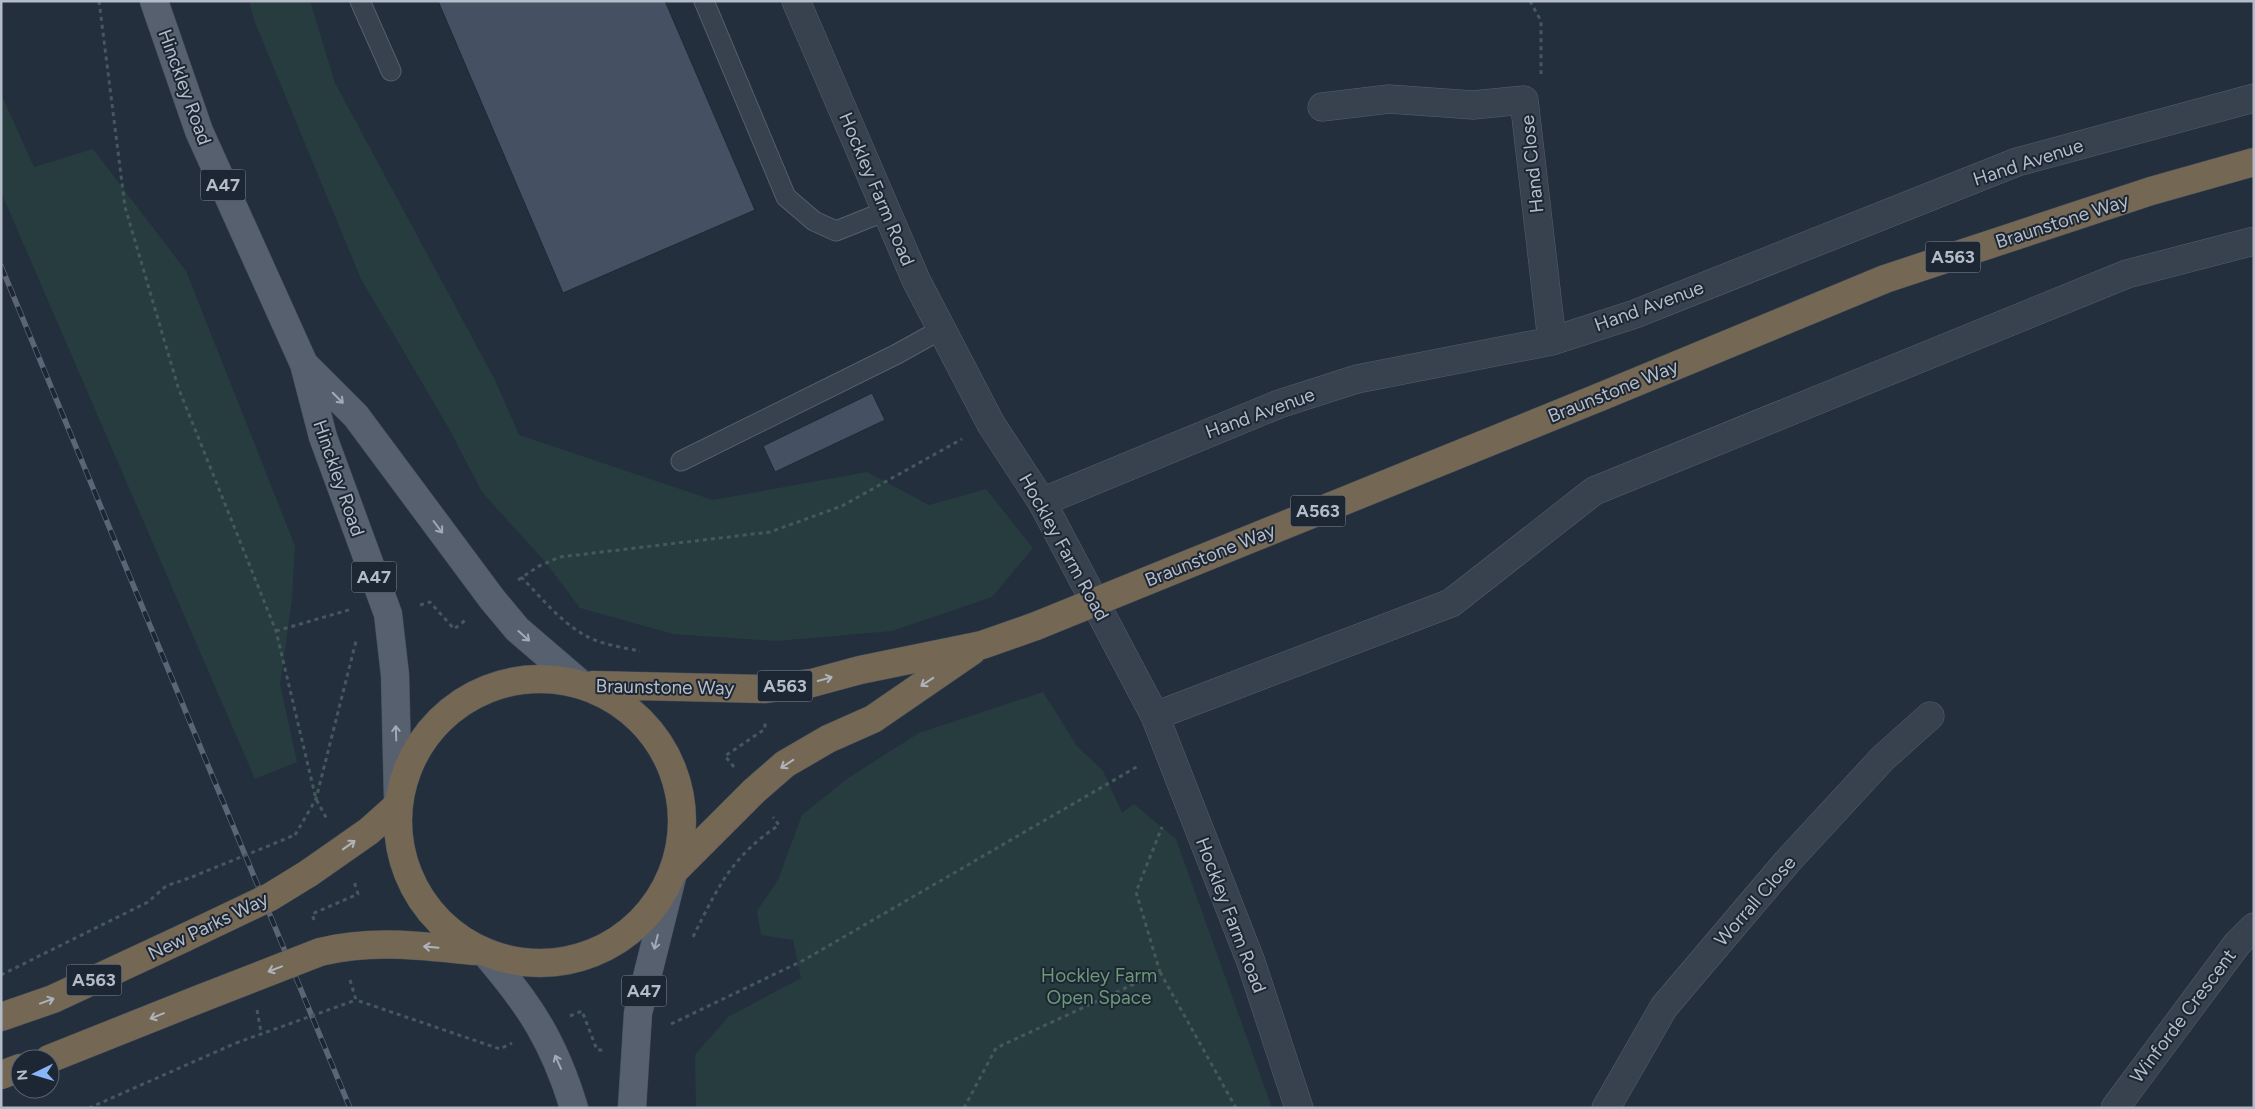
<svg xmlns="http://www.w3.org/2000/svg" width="2255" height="1109" font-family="Figtree,sans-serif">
	<rect width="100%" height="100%" fill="#242f3e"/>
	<!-- green -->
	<path fill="#263c3f" d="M249,1h61l25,82 160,297 24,55 194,65 154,-28 62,33 57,-16 47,59 -41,49 -100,34 -115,10 -104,-7 -93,-26 -33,-44 -65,-72 -35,-67 -86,-146 -107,-259z
		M1,94l33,73 59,-18 93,122 109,275 -3,53 -12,85 17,78 -42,17 -254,-587z
		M1043,692l34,54 26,25 19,42 12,-9 42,35 96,269h-576l-1,-53 33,-38 73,-39 -8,-38 -32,-5 -4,-24 21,-31 24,-65 46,-37 71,-45z"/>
	<!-- building -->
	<path fill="#455162" stroke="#1f2835" d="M438,1h227l90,209 -192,83z
		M872,393l13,27 -110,52 -12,-26z"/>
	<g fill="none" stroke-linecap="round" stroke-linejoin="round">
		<defs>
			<path id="lane" d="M360,1l31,70
				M704,1l82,196 28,24 22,10 50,-20
				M681,461l216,-107 45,-25"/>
			<path id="street" d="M796,1l120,279 75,144 51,78 113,214 96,246 48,146
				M1322,107l67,-8 84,6 51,-5 28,241
				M1042,502l237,-98 78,-25 195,-38 83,-27 382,-152 237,-64
				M1155,716l296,-113 143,-112 533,-217 127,-33
				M1606,1108l58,-101 123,-145 96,-104 47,-42
				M2115,1108l122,-164 17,-17"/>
			<path id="primary" d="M154,1l45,130 105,233 19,73 65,177 7,61 3,124
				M305,365l51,51 136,183 25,30 64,55
				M486,954c44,51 68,88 88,154
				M632,1108l6,-95 34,-136"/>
			<path id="highway" d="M1600,397l285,-118 266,-88 103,-29
				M398 821a142 142 0 1 1 284 0a142 142 0 1 1-284 0Z
				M593,685l171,4 48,-6 48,-13 122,-25 54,-19
				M675,870l79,-79 31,-27 43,-25 45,-20 99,-68
				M309,873l60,-42 29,-26
				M320,952c54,-13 101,-6 155,-1
				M1,1017l52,-18 131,-61
				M49,1059l153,-61
				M1,1075l19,-7"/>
		</defs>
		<!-- lane casing -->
		<use href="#lane" stroke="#565f6c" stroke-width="21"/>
		<!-- street casing -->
		<use href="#street" stroke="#565f6c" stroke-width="29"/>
		<!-- primary casing -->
		<use href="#primary" stroke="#414a57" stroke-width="29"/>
		<!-- highway casing -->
		<use href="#highway" stroke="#434c59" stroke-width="29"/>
		<!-- path -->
		<path stroke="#44595c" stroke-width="3" stroke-dasharray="4 4" stroke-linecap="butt" d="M99,1l26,206 53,180 98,244 40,168 12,22
			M1530,1l11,20v53
			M521,577c19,19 37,42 60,56 17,11 39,14 59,18
			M518,580l21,-14 21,-9 210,-25 72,-26 120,-67
			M420,605l10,-3 24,27 13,-10
			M276,631l76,-22
			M734,767l-9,-11 40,-27v-8
			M295,835l21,-36 40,-158
			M314,920l-2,-6 46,-20 -4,-13
			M693,937c25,-50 38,-80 86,-112l-6,-8
			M1160,972l76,136
			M1,975l147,-73 18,-16 26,-9
			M350,980l6,20 144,49 12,-6
			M570,1016l12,-5 15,39h6
			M671,1024l133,-64 336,-195
			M89,1108l147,-65
			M964,1108l32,-60 164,-76 -24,-80 26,-65"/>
		<!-- lane -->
		<use href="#lane" stroke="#38414e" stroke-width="19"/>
		<!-- street -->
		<use href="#street" stroke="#38414e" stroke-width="28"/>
		<!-- primary -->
		<use href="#primary" stroke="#56606e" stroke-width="28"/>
		<!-- highway -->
		<use href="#highway" stroke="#746855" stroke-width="28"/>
		<defs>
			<path id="rail" d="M1,266l349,842"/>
		</defs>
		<!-- rail casing -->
		<use href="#rail" stroke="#5a6575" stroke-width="5.5"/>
		<!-- rail -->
		<use href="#rail" stroke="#1d2633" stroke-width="4" stroke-dasharray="11" stroke-linecap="butt"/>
		<defs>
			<path id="highway-bridge" d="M1036,626l564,-229
				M184,938l86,-41 39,-24
				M202,998l118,-46"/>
		</defs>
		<!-- highway-bridge casing -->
		<use href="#highway-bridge" stroke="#434c59" stroke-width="29" stroke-linecap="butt"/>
		<!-- path-bridge -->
		<path stroke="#44595c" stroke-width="3" stroke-dasharray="4 4" stroke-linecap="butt" d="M192,877l103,-42
			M257,1010l4,22
			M236,1043l120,-43"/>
		<!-- highway-bridge -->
		<use href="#highway-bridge" stroke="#746855" stroke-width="28"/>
	</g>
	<!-- one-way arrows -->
	<defs><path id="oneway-shaft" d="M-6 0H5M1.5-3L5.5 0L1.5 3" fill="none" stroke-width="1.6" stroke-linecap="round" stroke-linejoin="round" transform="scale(1.25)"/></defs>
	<g stroke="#a1aab7">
		<use href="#oneway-shaft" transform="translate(338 398) rotate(45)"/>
		<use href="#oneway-shaft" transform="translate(438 527) rotate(53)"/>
		<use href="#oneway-shaft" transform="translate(524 636) rotate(42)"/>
		<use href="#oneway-shaft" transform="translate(396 733) rotate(-92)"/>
		<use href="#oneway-shaft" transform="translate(656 942) rotate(104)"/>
		<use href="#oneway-shaft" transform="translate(558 1062) rotate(-114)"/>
	</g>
	<g stroke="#aeb4bd">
		<use href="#oneway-shaft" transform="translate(825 679) rotate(-15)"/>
		<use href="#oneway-shaft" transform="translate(927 682) rotate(146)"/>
		<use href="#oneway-shaft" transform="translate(787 764) rotate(147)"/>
		<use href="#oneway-shaft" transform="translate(349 845) rotate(-36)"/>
		<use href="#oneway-shaft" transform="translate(431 947) rotate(-175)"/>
		<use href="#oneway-shaft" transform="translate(275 969) rotate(159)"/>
		<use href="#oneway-shaft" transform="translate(47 1001) rotate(-20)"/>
		<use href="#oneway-shaft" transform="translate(157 1016) rotate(158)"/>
	</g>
	<g text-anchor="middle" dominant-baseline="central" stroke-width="4" stroke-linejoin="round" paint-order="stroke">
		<!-- shield labels -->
		<g fill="#1d2633" stroke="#878f9c" stroke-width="1">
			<rect x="200.5" y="169.5" width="45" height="31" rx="4"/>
			<rect x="1925.5" y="241.5" width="55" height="31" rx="4"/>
			<rect x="1290.5" y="495.5" width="55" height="31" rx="4"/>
			<rect x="351.5" y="561.5" width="45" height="31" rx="4"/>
			<rect x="757.5" y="670.5" width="55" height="31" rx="4"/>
			<rect x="66.5" y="964.5" width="55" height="31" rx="4"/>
			<rect x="621.5" y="975.5" width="45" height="31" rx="4"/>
		</g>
		<g font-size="18" font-weight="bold" fill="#b4bcc9">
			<text x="223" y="185">A47</text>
			<text x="1953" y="257">A563</text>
			<text x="1318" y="511">A563</text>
			<text x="374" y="577">A47</text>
			<text x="785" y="686">A563</text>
			<text x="94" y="980">A563</text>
			<text x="644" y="991">A47</text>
		</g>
		<!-- street labels -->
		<g font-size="19" fill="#b4bcc9" stroke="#1d2633">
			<text transform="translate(185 87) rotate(70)">Hinckley Road</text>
			<text transform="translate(2028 162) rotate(-18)">Hand Avenue</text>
			<text transform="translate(1532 164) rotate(-96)">Hand Close</text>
			<text transform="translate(877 189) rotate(67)">Hockley Farm Road</text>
			<text transform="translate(2062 221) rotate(-18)">Braunstone Way</text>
			<text transform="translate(1649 306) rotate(-20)">Hand Avenue</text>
			<text transform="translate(1613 391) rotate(-22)">Braunstone Way</text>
			<text transform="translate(1260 413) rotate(-20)">Hand Avenue</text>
			<text transform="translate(339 478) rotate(71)">Hinckley Road</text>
			<text transform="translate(1064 547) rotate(61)">Hockley Farm Road</text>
			<text transform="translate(1210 555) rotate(-22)">Braunstone Way</text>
			<text transform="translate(665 687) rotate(1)">Braunstone Way</text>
			<text transform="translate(1755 901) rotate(-49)">Worrall Close</text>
			<text transform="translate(1231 915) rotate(69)">Hockley Farm Road</text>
			<text transform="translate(208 926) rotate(-26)">New Parks Way</text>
			<text transform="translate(2183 1016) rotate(-53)">Winforde Crescent</text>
		</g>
		<!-- park labels -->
		<g font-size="19" fill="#6b9a76" stroke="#1d2633">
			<text x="1099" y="975">Hockley Farm<tspan x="1099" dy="22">Open Space</tspan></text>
		</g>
	</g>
	<!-- border -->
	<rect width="2255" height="1109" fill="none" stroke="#b4bcc9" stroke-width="5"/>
	<!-- north arrow -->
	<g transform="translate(35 1074) rotate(265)"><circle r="24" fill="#1d2633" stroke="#59626f"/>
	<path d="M0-4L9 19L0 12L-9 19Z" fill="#8ab4f8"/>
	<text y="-8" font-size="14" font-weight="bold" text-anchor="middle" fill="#b4bcc9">N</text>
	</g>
</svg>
